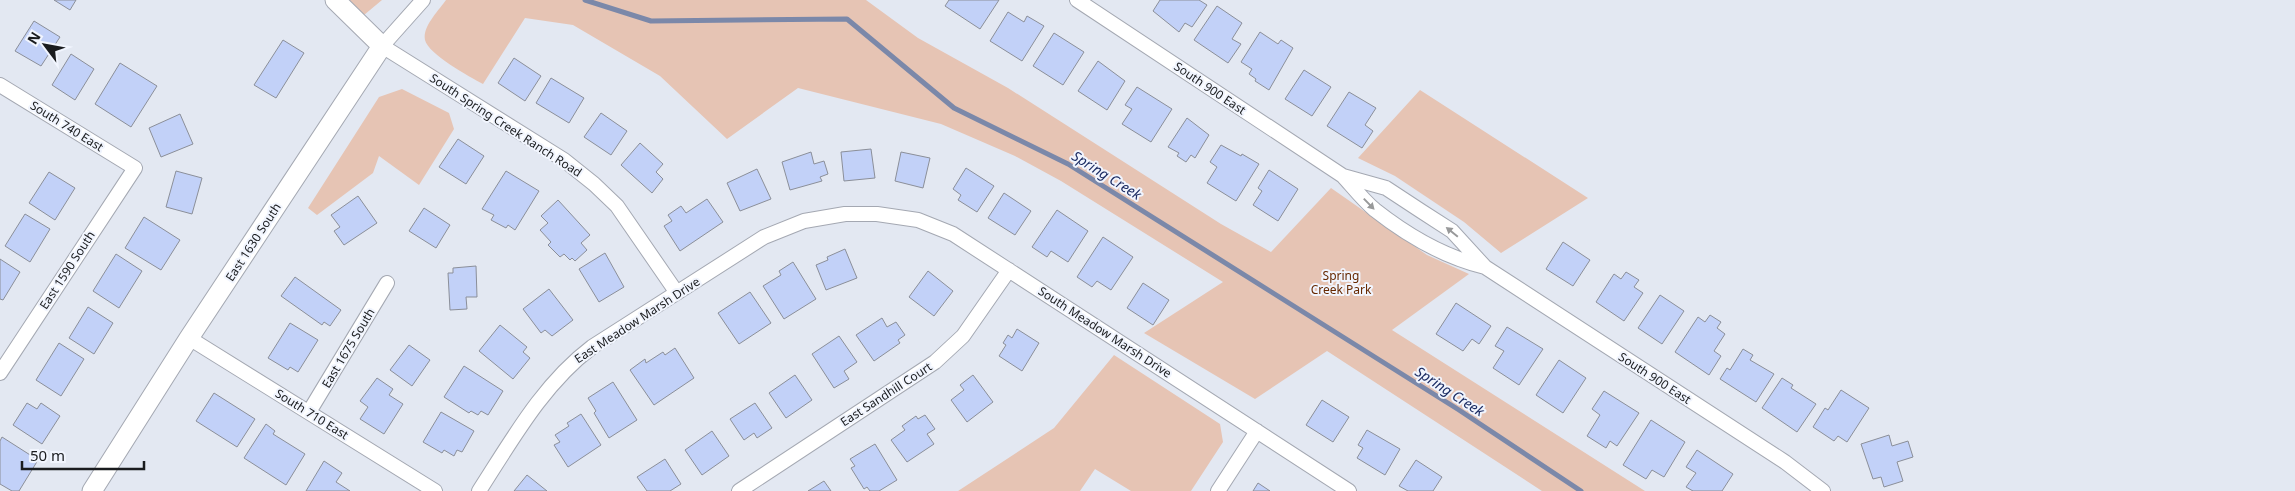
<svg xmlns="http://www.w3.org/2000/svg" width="2295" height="491" font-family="'Noto Sans',sans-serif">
	<rect width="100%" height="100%" fill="#e3e8f2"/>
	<!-- green -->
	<path fill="#e6c4b4" d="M349,0h33l-18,15z
		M446,0h420l52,38 90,50 213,136 50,28 60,-64 96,67 42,19 -77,56 253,161h-103l-215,-140 -72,48 -111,-66 79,-51 -162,-101 -46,-25 -74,-32 -143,-36 -71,51 -67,-63 -87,-51 -48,-7 -42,66c-13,-7 -55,-30 -58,-44 -3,-13 14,-30 21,-40z
		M402,89l47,24 5,16 -35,56 -40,-29 -6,17 -56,42 -9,-7 71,-111z
		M1420,90l168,108 -87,55 -37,-31 -69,-46 -37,-18z
		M1114,355l106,69 3,18 -32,49h-60l-36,-22 -15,22h-122l96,-63z"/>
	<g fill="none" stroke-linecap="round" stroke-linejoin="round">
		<!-- stream -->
		<path stroke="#7b88a9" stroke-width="5" d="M585,0l66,21 196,-2 107,89 114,56 391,246 122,81"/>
	</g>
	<!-- building -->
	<path fill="#c2d1f8" stroke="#8b8f99" d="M54,0h22l-6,10z
		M949,0h50l-19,29 -35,-23z
		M1160,0h39l8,5 -15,22 -7,-4 -6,9 -26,-21z
		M1217,6l25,17 -10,16 9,5 -13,19 -34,-23z
		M1008,12l16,10 3,-6 17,10 -22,35 -32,-20z
		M34,21l26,16 -19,29 -26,-15z
		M1260,32l18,12 3,-4 12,8 -24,42 -14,-9 1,-2 -7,-5 3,-5 -11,-7z
		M1054,33l30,19 -21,33 -30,-19z
		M283,40l21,13 -28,45 -22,-13z
		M71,54l23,15 -19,31 -23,-15z
		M514,58l27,18 -16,25 -27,-18z
		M1098,61l27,20 -18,29 -29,-19z
		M120,63l37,23 -26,41 -36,-23z
		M1304,70l27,17 -19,29 -27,-17z
		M551,78l33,20 -15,25 -33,-20z
		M1137,87l35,22 -21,33 -29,-18 10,-15 -7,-4z
		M1349,92l27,16 -11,17 8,6 -11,17 -35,-22z
		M601,113l26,18 -16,24 -27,-18z
		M180,114l13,30 -32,13 -12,-29z
		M1187,118l22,17 -14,23 -4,-3 -5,7 -9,-6 2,-3 -11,-6z
		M458,139l26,17 -18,28 -27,-17z
		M640,143l23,21 -7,8 7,7 -11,14 -31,-28z
		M1221,145l20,11 1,-2 17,10 -23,37 -29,-18 10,-16 -7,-5z
		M871,149l4,29 -31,3 -3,-29z
		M811,152l3,12 10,-3 4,13 -8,3 2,4 -32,9 -8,-28z
		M901,152l29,6 -7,30 -28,-7z
		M966,168l28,18 -17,26 -19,-12 3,-5 -8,-6z
		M757,169l14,30 -31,12 -13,-28z
		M1269,170l29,19 -20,32 -25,-16 9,-14 -4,-3z
		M176,171l26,7 -10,36 -26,-7z
		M506,171l33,20 -24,39 -7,-5 -2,3 -15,-8 3,-5 -12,-6z
		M49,172l26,16 -20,32 -26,-17z
		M1004,193l27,18 -16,24 -27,-17z
		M358,196l19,27 -33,22 -10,-14 6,-4 -9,-12z
		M707,199l16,23 -43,29 -16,-25 8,-5 -4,-6 13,-9 5,7z
		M558,200l32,35 -9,8 6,7 -12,11 -3,-3 -2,2 -6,-6 -4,3 -12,-12 3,-3 -11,-12 8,-7 -7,-7z
		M424,208l26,17 -14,23 -27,-17z
		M1057,210l31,21 -20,31 -17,-11 -4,6 -15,-10z
		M25,214l25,15 -20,33 -25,-16z
		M144,217l36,23 -19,30 -36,-22z
		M1103,237l30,20 -22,33 -14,-9 -5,6 -15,-10z
		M1563,242l27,18 -17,26 -27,-17z
		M845,249l12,29 -31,12 -10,-25 12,-5 -1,-3z
		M605,253l19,34 -25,15 -20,-33z
		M116,254l26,17 -23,37 -26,-17z
		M0,259l20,13 -17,28 -3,-1z
		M793,262l23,37 -32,20 -21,-33 18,-11 -2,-4z
		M476,266l1,31h-11l1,12 -17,1 -2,-37h5v-5z
		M928,271l25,20 -19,25 -25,-19z
		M1626,272l13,8 -5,7 9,6 -19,28 -28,-19 18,-28 7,5z
		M295,277l46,33 -11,16 -6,-4 -2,3 -41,-29z
		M1143,283l26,17 -16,25 -26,-17z
		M549,289l24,31 -21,16 -7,-6 -4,3 -18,-24z
		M750,292l21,31 -32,21 -21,-31z
		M1660,295l24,16 -22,33 -24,-16z
		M1456,303l35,23 -12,18 -7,-5 -9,12 -27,-17z
		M88,307l25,16 -19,31 -25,-16z
		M1710,315l11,7 -4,6 8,6 -11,17 7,5 -12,19 -34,-23 23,-35 7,5z
		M882,318l5,9 9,-5 9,13 -7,5 2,3 -26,18 -18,-26z
		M290,323l28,17 -20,32 -8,-5 -2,3 -20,-12z
		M500,325l27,22 -4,5 7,6 -17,21 -34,-28z
		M1507,327l36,22 -24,36 -26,-17 11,-17 -9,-5z
		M1017,329l22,14 -17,28 -23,-15 7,-11 -3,-2 5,-8 4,3z
		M839,336l18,26 -13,9 5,8 -15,9 -22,-34z
		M59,343l25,16 -23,37 -25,-16z
		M409,345l21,15 -18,26 -22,-16z
		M675,348l19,30 -40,27 -24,-35 15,-11 1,4 17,-11 2,3z
		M1743,349l10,6 -3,5 24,14 -18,28 -36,-23 7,-11 3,2z
		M1559,360l27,18 -23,35 -27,-18z
		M464,366l39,25 -15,24 -7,-4 -3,4 -7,-4 -2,2 -25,-16z
		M795,375l17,25 -26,18 -17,-25z
		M973,375l20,27 -26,20 -16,-22 13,-10 -4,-5z
		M377,378l16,11 -4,6 14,9 -19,30 -24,-15 8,-12 -8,-6z
		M1782,378l11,7 -2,3 25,16 -19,28 -35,-24z
		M613,382l24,38 -28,18 -15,-25 2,-2 -8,-13z
		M1841,390l28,18 -22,34 -9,-6 -4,5 -21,-14 12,-19 3,2z
		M1604,391l35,22 -22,33 -7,-5 -4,7 -19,-12 13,-21 -8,-6z
		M214,393l41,26 -18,28 -41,-26z
		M1322,400l27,17 -16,25 -27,-17z
		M27,403l10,6 4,-6 19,13 -18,28 -29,-19z
		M755,403l17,25 -15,10 -3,-5 -10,7 -14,-21z
		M441,412l33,19 -12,21 -5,-2 -3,6 -10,-6 -2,3 -19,-11z
		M581,414l20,31 -33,22 -14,-22 6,-3 -5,-7 14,-9 -2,-3z
		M925,415l10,14 -8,5 7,10 -27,18 -16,-22 14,-10 -3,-4 14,-10 2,3z
		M1651,420l34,22 -21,35 -12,-7 -6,9 -23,-14z
		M266,424l9,7 -2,3 32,20 -19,31 -42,-27z
		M1367,430l33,19 -15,26 -28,-17 6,-10 -5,-3z
		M712,431l17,25 -27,19 -17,-25z
		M1889,435l3,11 16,-5 5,16 -16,5 6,19 -19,6 -3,-10 -8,2 -12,-35z
		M2,437l36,23 -19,31h-7l-12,-7v-43z
		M875,444l22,36 -18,11h-9l-3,-4 -3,2 -13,-21 4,-2 -5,-7z
		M1697,450l36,24 -11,17h-29l-7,-4 10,-14 -10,-6z
		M665,459l16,25 -11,7h-23l-10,-14z
		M1416,460l26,17 -9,14h-25l-9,-5z
		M324,461l18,12 -6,9 14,9h-44z
		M527,475l20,16h-33z
		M824,481l7,10h-23z
		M1258,483l12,8h-17z"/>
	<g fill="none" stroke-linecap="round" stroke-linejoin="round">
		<defs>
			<path id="street" d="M423,0l-41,46 182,114 30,24 23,22 60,87
				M1077,0l266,176
				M0,85l135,83 -135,205
				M1485,267c-41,-10 -77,-31 -110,-57 -12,-10 -22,-23 -32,-34l43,12 35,23 31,20 33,36 300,195 38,29
				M189,338l246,153
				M309,412l78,-129
				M479,491c33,-51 64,-107 113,-144l172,-110 40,-16 41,-7h32l41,6 35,14 396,257
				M739,491l196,-129 28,-26 46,-66
				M1218,491l39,-60"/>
			<path id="secondary" d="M92,491l97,-153 193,-292 -47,-46"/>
		</defs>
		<!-- street casing -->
		<use href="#street" stroke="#a4a8b2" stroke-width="16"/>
		<!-- secondary casing -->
		<use href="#secondary" stroke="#a4a8b2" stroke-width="21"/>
		<!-- street -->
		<use href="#street" stroke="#fff" stroke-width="14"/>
		<!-- secondary -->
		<use href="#secondary" stroke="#fff" stroke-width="19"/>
	</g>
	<!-- one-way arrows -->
	<defs><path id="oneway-solid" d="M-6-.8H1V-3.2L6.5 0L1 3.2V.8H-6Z" transform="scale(1.25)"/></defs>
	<g fill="#98999a">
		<use href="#oneway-solid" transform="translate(1369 204) rotate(46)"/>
		<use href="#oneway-solid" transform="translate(1452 232) rotate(-141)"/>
	</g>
	<g text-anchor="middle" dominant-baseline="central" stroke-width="4" stroke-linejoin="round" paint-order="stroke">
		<!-- street labels -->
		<g font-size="12" fill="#1a1c1f" stroke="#f1f5fe">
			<text transform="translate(1210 88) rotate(34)">South 900 East</text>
			<text transform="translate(506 125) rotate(33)">South Spring Creek Ranch Road</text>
			<text transform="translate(67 126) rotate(32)">South 740 East</text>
			<text transform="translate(253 242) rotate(-57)">East 1630 South</text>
			<text transform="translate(67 270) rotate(-57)">East 1590 South</text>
			<text transform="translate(637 320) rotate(-33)">East Meadow Marsh Drive</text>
			<text transform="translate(1105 332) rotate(33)">South Meadow Marsh Drive</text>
			<text transform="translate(348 348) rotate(-59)">East 1675 South</text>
			<text transform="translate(1655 378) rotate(33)">South 900 East</text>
			<text transform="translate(886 394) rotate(-33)">East Sandhill Court</text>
			<text transform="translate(312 414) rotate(32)">South 710 East</text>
		</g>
		<!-- park labels -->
		<g font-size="12" fill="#662800" stroke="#f1f5fe">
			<text x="1341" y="275">Spring<tspan x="1341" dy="14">Creek Park</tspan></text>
		</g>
		<!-- water labels -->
		<g font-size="14" font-style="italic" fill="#1c2c63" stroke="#f1f5fe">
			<text transform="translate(1107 175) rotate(32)">Spring Creek</text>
			<text transform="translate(1450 391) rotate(33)">Spring Creek</text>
		</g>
	</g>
	<!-- north arrow -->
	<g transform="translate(45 45) rotate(302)" stroke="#f1f5fe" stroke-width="4" paint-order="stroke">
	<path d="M0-4L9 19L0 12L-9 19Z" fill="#1a1c1f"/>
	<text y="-8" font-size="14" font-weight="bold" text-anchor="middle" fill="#1a1c1f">N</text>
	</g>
	<!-- scale -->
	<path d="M22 461v8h122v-8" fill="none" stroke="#1a1c1f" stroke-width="2.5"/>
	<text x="30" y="461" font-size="15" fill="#1a1c1f" stroke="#f1f5fe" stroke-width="4" paint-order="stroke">50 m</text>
</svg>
